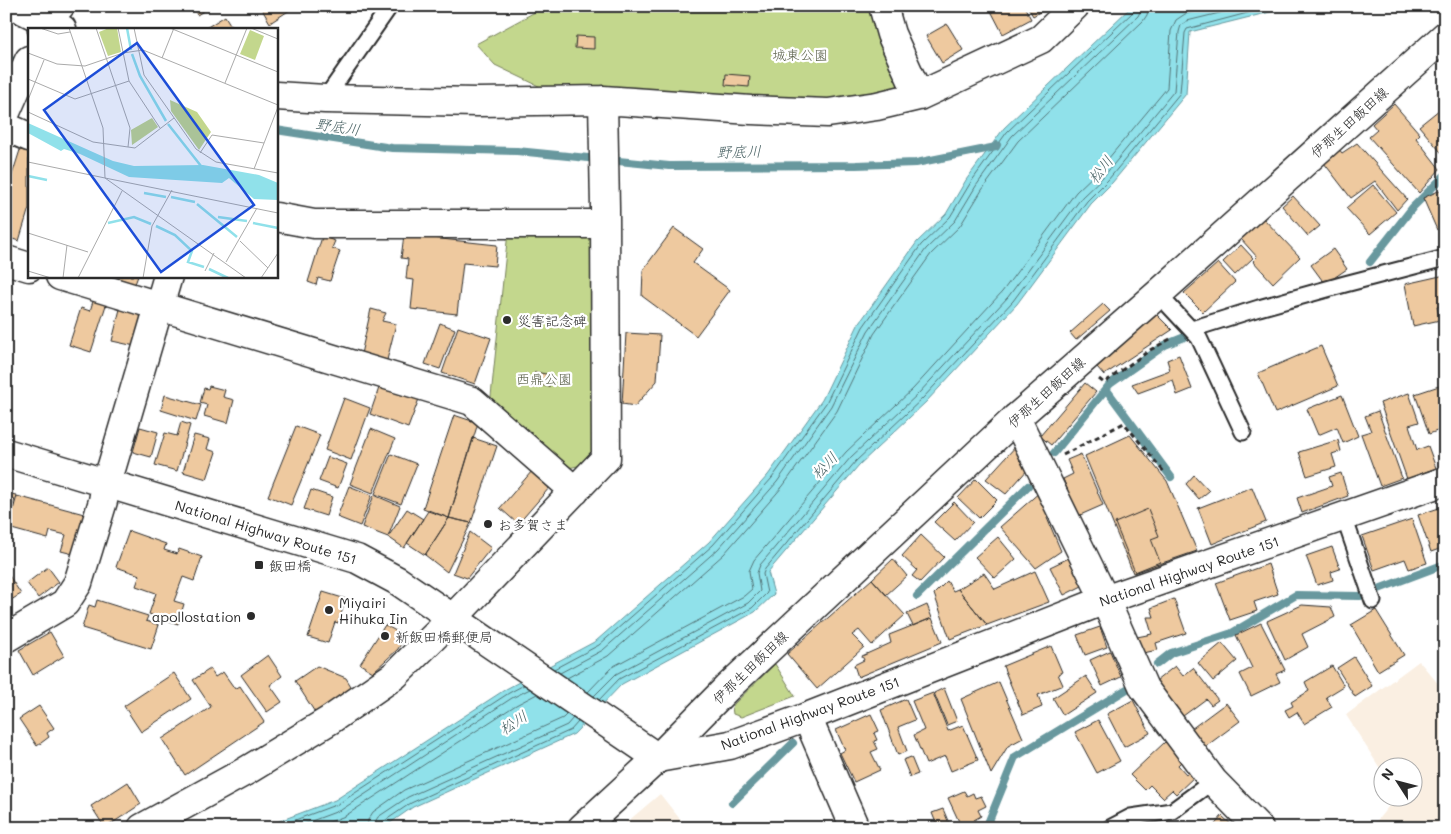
<svg xmlns="http://www.w3.org/2000/svg" width="1451" height="834" font-family="Mali,'Klee One',sans-serif">
	<rect width="100%" height="100%" fill="#fff"/>
	<filter id="ink" filterUnits="userSpaceOnUse"><feTurbulence type="fractalNoise" baseFrequency=".02" numOctaves="2"/><feDisplacementMap in="SourceGraphic" scale="10" xChannelSelector="R" yChannelSelector="G"/><feConvolveMatrix kernelMatrix="1 2 1 2 8 2 1 2 1" color-interpolation-filters="sRGB"/></filter>
	<g filter="url(#ink)">
		<!-- built -->
		<path fill="#faefe2" d="M1419,661l22,26 4,-2v143h-74l25,-31 18,-1v-30h-30l-1,7 -37,-58z
			M660,794l27,34h-67z"/>
		<!-- green -->
		<path fill="#c3d78d" stroke="#77815c" d="M546,6h325l33,76 -7,9 -73,12 -281,-15 -48,-23 -19,-21z
			M508,232l81,1 8,7 -3,208 -12,17 -18,4 -74,-63z
			M775,664l20,32 -54,21 -8,-3 -1,-7 2,-3z"/>
		<!-- water -->
		<path fill="#90e1ea" stroke="#68989e" d="M1132,6h162l-104,26 -4,62 -74,89 -21,21 -74,100 -91,98 -67,63 -91,107 6,22 -19,18 -133,72 -48,50 -161,73 -30,21h-122l74,-28 171,-111 90,-48 113,-99 59,-67 54,-75 36,-75 59,-83 29,-28 20,-34 38,-52z"/>
		<g fill="none" stroke-linecap="round" stroke-linejoin="round">
			<!-- shore -->
			<path stroke="#537477" stroke-width="1" d="M554,669l45,-24 114,-100 59,-67 54,-75 37,-76 58,-82 29,-28 21,-35 36,-50 126,-120 2,-6
				M560,673l43,-23 115,-101 59,-67 54,-76 37,-75 58,-82 29,-28 21,-35 36,-50 126,-120 2,-4 1,-6
				M567,678l41,-22 116,-102 59,-68 54,-75 37,-77 57,-80 29,-28 22,-36 36,-49 125,-120 4,-6 2,-9
				M588,692l24,-25 132,-71 8,-7 -3,-18 5,-11 92,-108 67,-63 89,-97 74,-100 22,-21 69,-83 4,-57 5,-11 9,-6 32,-8
				M594,696l22,-22 132,-71 12,-12 -3,-18 3,-8 91,-108 67,-63 90,-97 74,-100 22,-21 70,-85 5,-59 2,-7 6,-4 61,-15
				M599,700l20,-21 133,-71 15,-15 -4,-19 2,-5 91,-108 67,-63 90,-97 74,-100 21,-21 72,-87 5,-60 2,-4 87,-23
				M274,828l64,-24 171,-111 15,-8
				M293,828l48,-18 171,-112 18,-9
				M314,828l31,-12 171,-111 21,-11
				M367,828l1,-8 5,-8 31,-22 159,-72 4,-4
				M375,828v-6l3,-5 30,-20 159,-72 6,-7
				M381,828l2,-6 28,-19 160,-73 7,-8"/>
			<!-- stream -->
			<path stroke="#68989e" stroke-width="8" d="M6,58l17,7
				M276,130l116,18 125,3 152,15 187,-1 60,-2 80,-16 1,-2
				M1370,262l43,-55 32,-32
				M1106,389l65,88
				M1054,453l56,-69 55,-39 22,-9
				M917,596l111,-110
				M1157,664l14,-11 61,-20 64,-38 64,1 85,-32
				M732,803l61,-60
				M986,828l29,-71 112,-68"/>
		</g>
		<!-- building -->
		<path fill="#eec99f" stroke="#2b2b2b" d="M192,6h20l-15,9z
			M260,6h36l-26,17z
			M991,6h33l7,13 -28,15 -14,-27z
			M1027,6h23l-17,10z
			M225,16l8,13h-27v-1z
			M947,24l16,26 -21,13 -16,-27z
			M576,36l18,1v12l-19,-1z
			M726,74l24,2 -1,11 -24,-2z
			M1394,104l26,30 -4,4 24,31 -21,24 -50,-56 8,-7 -5,-6z
			M1445,105v52l-26,-31z
			M1357,143l50,56 -10,11 -22,-29 -24,17 -27,-35 14,-15 4,5z
			M20,150l9,2v56l-10,33 -13,-4v-43z
			M1373,185l23,27 -26,22 -24,-26z
			M1445,188v38l-8,4 -14,-32z
			M1293,196l27,30 -12,10 -26,-30z
			M1263,218l37,39 -27,26 -20,-22 4,-4 -16,-18z
			M674,228l29,21 -10,14 37,27 -34,46 -54,-40 1,-26z
			M404,235l93,10 -2,21 -32,-3 -6,51 -46,-5 3,-29 -8,-1 2,-20 -7,-1z
			M322,237l13,4 -3,7 8,3 -10,30 -12,-3 -2,7 -8,-3z
			M1241,245l12,13 -18,17 -12,-13z
			M1333,249l14,20 -22,15 -14,-19z
			M1218,263l17,19 -32,30 -19,-19z
			M1445,275v31l-8,1 3,13 -27,6 -8,-42z
			M112,276h26l-3,8z
			M94,298l13,4 -16,50 -22,-7 12,-37 9,3z
			M1103,304l7,7 -34,29 -6,-7z
			M120,309l22,5 -7,32 -23,-5z
			M371,309l15,4 -4,8 14,3 -9,36 -26,-6z
			M1156,314l16,16 -68,45 -7,-8z
			M440,323l15,6 -15,40 -15,-5z
			M458,327l33,11 -16,46 -33,-11z
			M626,333l34,2 -3,46 -22,25 -13,-2z
			M1321,346l17,40 -63,27 -17,-40z
			M1179,355l13,34 -15,6 -4,-15 -35,13 -6,-9 38,-14 -3,-10z
			M535,372l16,3 -2,12 -17,-4z
			M1085,383l11,9 -45,53 -11,-9z
			M1445,384v44l-16,6 -14,-40z
			M380,385l39,14 -11,29 -38,-14z
			M209,386l16,4 -2,7 11,3 -6,23 -24,-7 3,-11 -7,-2 4,-15 4,1z
			M1409,393l10,29 -10,3 8,25 11,-4 8,22 -29,11 -27,-76z
			M165,395l36,10 -5,16 -35,-11z
			M1342,395l16,41 -15,7 -6,-16 -19,8 -11,-26z
			M344,398l26,10 -19,52 -26,-10z
			M1378,411l24,67 -22,8 -19,-52 10,-3 -6,-15z
			M454,415l24,8 -29,95 -26,-10z
			M181,422l9,3 -13,46 -22,-6 10,-32 12,3z
			M296,426l24,9 -29,70 -23,-9z
			M140,427l18,5 -7,25 -18,-5z
			M371,429l24,10 -22,54 -23,-9z
			M194,435l16,4 -3,10 9,3 -9,27 -24,-7z
			M1130,435l37,46 30,70 -64,22 -48,-117z
			M473,438l24,8 -26,77 -22,-5z
			M1338,440l3,11 -9,3 4,13 -29,9 -8,-24z
			M1017,445l10,9 -8,6 10,8 -23,26 -20,-15z
			M391,454l26,10 -16,40 -26,-10z
			M1081,454l22,51 -25,11 -15,-37 10,-5 -6,-14z
			M328,457l19,7 -9,24 -19,-7z
			M532,471l18,16 -32,37 -18,-16z
			M1341,473l7,23 -46,17 -5,-15 35,-12 -3,-9z
			M1194,475l15,16 -10,8 -13,-15z
			M976,479l21,21 -18,18 -21,-20z
			M349,486l23,9 -12,31 -23,-9z
			M1252,487l14,35 -54,22 -14,-36z
			M311,490l21,7 -6,19 -22,-7z
			M1041,491l12,21 -6,6 14,33 -25,17 -36,-41z
			M6,493l10,2 -8,28h-2z
			M374,495l26,11 -12,31 -26,-10z
			M17,496l67,18 -11,40 -12,-3 5,-16 -16,-4 -2,8 -40,-11z
			M954,502l19,20 -18,19 -21,-19z
			M1442,507l3,8v32l-14,5 -13,-37z
			M407,509l16,10 -19,29 -16,-11z
			M1148,509l11,27 -8,3 9,23 -25,10 -20,-49z
			M428,511l21,7 -24,37 -18,-12z
			M449,518l22,5 -24,49 -22,-17z
			M1412,519l15,44 -18,6 -4,-10 -31,11 -12,-34z
			M129,531l37,13 -2,6 13,4 2,-5 23,8 -8,24 -11,-4 -9,24 10,3 -6,20 -29,-10 7,-21 -20,-7 4,-11 -24,-8z
			M470,532l21,16 -24,30 -14,-5z
			M921,535l23,22 -24,25 -8,-6 5,-6 -15,-14z
			M998,537l18,22 -21,19 -20,-21z
			M1332,547l8,22 -9,3 2,8 -16,5 -11,-29z
			M1073,556l13,28 -22,11 -14,-28z
			M893,559l14,17 -21,19 -14,-16z
			M1268,564l10,30 -24,8 3,9 -27,9 -14,-37z
			M48,567l11,15 -21,16 -11,-15z
			M6,571l15,23 -15,9z
			M1035,571l14,31 -62,23 -29,-36 26,-16 11,16z
			M872,579l33,36 -33,30 -13,-15 -7,5 12,12 -47,42 -30,-35z
			M947,581l6,10 5,-2 29,36 -37,14 -16,-45z
			M323,592l23,7 -8,24 -3,-1 -7,21 -20,-6z
			M1174,599l12,34 -30,10 2,7 -15,3 -6,-16 15,-3 -5,-17h7l-3,-9z
			M97,600l51,16 -2,5 13,4 -8,24 -69,-21 7,-23 6,2z
			M927,605l5,13 -19,8 -6,-12z
			M1302,605l29,2 4,10 -33,17 6,13 -23,13 -18,-39z
			M1376,610l28,45 -26,16 -27,-46z
			M932,618l10,24 -84,35 -4,-12 10,-5 -2,-4 29,-13 -2,-8z
			M1261,623l24,47 -9,4 4,8 -29,14 -11,-22 12,-6 -16,-33z
			M385,625l20,11 -7,13 -25,23 -13,-8z
			M1100,627l7,20 -22,8 -8,-20z
			M50,632l14,24 -31,19 -14,-25z
			M1222,643l15,18 -24,20 -15,-18z
			M1051,646l11,26 -4,2 5,11 -25,10 4,12 -19,8 -20,-49z
			M1110,651l11,26 -19,9 -12,-26z
			M268,655l14,21 -12,9 12,17 -15,10 -26,-37z
			M1354,657l18,29 -17,11 -18,-29z
			M317,666l29,12 8,13 -38,23 -21,-33z
			M1175,666l8,10 10,-8 25,32 -7,5 -5,-6 -23,17 -27,-35z
			M1332,666l12,20 -18,11 6,10 -28,17 -7,-12 -8,5 -4,-7 8,-4 -2,-4 18,-11 -4,-9z
			M210,669l5,8 8,-5 12,17 5,-3 24,36 -79,53 -23,-36 49,-32 -18,-27z
			M174,673l17,26 -50,33 -17,-26z
			M1086,676l11,17 -34,22 -10,-17z
			M999,682l24,56 -15,8 -17,28 -30,-75z
			M944,688l13,33 -10,4 -13,-32z
			M933,693l15,38 15,-6 15,35 -27,11 -6,-15 -19,8 -12,-29 10,-5 -12,-29z
			M906,699l9,21 -17,7 9,24 -9,4 -17,-45z
			M1133,700l17,33 -26,14 -17,-33z
			M1226,703l14,18 -35,26 -14,-18z
			M39,706l15,22 -7,5 2,4 -12,9 -18,-27z
			M871,714l8,17 -5,2 3,7 -3,1 4,8 -7,3 9,18 -26,12 -14,-29 5,-3 -9,-20z
			M1098,720l22,41 -23,12 -22,-41z
			M1165,742l18,18 -5,5 8,9 4,-3 5,5 -19,18 -4,-4 -9,8 -13,-13 -5,5 -15,-15z
			M911,757l7,17 -8,3 -7,-17z
			M128,782l13,22 -36,24 -14,-22z
			M964,791l3,5 6,-3 2,5 6,-2 5,10 -8,4 3,6 -7,4 3,8h-15l-14,-30z
			M943,809l8,19h-13l-6,-15z
			M1222,816l13,12h-23z"/>
		<g fill="none" stroke-linecap="round" stroke-linejoin="round">
			<defs>
				<path id="service" d="M325,99l65,-93
					M1158,294l41,44 44,94
					M1192,329l67,-21 86,-24 100,-26
					M1344,517l29,84
					M1110,828l21,-11 41,-6 41,-30"/>
				<path id="minor" d="M15,6l47,23
					M883,6l8,28 28,62
					M276,96l49,3 152,3 126,-2 148,10 77,3 49,-7 42,-10 122,-57 34,-33
					M6,127l23,10
					M276,217l38,7h291
					M6,260l23,7
					M60,276l412,125 103,90
					M1016,418l89,182 39,88 69,93 46,47
					M6,638l59,-35 13,-20 25,-82 3,-18 6,-17 56,-190
					M807,717l48,111
					M142,828l104,-57 84,-51 65,-45 58,-57 153,-160 -1,-250 -2,-108"/>
				<path id="tertiary" d="M42,29l3,-8 15,-15
					M6,112l23,-52
					M582,828l76,-70"/>
				<path id="primary" d="M658,758l69,-70 289,-270 142,-124 287,-258"/>
				<path id="trunk" d="M6,453l351,106 41,22 260,177 72,-13 77,-28 298,-117 340,-119"/>
			</defs>
			<!-- service casing -->
			<use href="#service" stroke="#2b2b2b" stroke-width="19"/>
			<!-- minor casing -->
			<use href="#minor" stroke="#2b2b2b" stroke-width="31"/>
			<!-- tertiary casing -->
			<use href="#tertiary" stroke="#2b2b2b" stroke-width="31"/>
			<!-- primary casing -->
			<use href="#primary" stroke="#2b2b2b" stroke-width="31"/>
			<!-- trunk casing -->
			<use href="#trunk" stroke="#2b2b2b" stroke-width="31"/>
			<!-- path -->
			<path stroke="#2b2b2b" stroke-width="3" stroke-dasharray="5 4" stroke-linecap="butt" d="M1099,379l5,4 46,-33 22,-12
				M1063,455l61,-32 40,49"/>
			<!-- service -->
			<use href="#service" stroke="#fff" stroke-width="15"/>
			<!-- minor -->
			<use href="#minor" stroke="#fff" stroke-width="28"/>
			<!-- tertiary -->
			<use href="#tertiary" stroke="#fff" stroke-width="28"/>
			<!-- primary -->
			<use href="#primary" stroke="#fff" stroke-width="28"/>
			<!-- trunk -->
			<use href="#trunk" stroke="#fff" stroke-width="28"/>
		</g>
	</g>
	<!-- markers -->
	<g fill="#2b2b2b" stroke="#fff" stroke-width="2">
		<circle cx="507" cy="320" r="5"/>
		<circle cx="488" cy="524" r="5"/>
		<rect x="254" y="560" width="10" height="10" rx="2.5"/>
		<circle cx="329" cy="610" r="5"/>
		<circle cx="251" cy="616" r="5"/>
		<circle cx="385" cy="636" r="5"/>
	</g>
	<g text-anchor="middle" dominant-baseline="central" stroke-width="4.5" stroke-linejoin="round" paint-order="stroke">
		<!-- park labels -->
		<g font-size="14" fill="#595f48" stroke="#fff">
			<text x="800" y="54">城東公園</text>
			<text x="544" y="378">西鼎公園</text>
		</g>
		<!-- street labels -->
		<g font-size="14" fill="#2b2b2b" stroke="#fff">
			<text transform="translate(1349 122) rotate(-42)">伊那生田飯田線</text>
			<text transform="translate(1046 392) rotate(-42)">伊那生田飯田線</text>
			<text transform="translate(266 532) rotate(17)">National Highway Route 151</text>
			<text transform="translate(1189 571) rotate(-19)">National Highway Route 151</text>
			<text transform="translate(750 667) rotate(-44)">伊那生田飯田線</text>
			<text transform="translate(810 713) rotate(-20)">National Highway Route 151</text>
		</g>
		<!-- poi labels -->
		<g font-size="14" fill="#2b2b2b" stroke="#fff" text-anchor="start">
			<text x="517" y="320">災害記念碑</text>
			<text x="498" y="524">お多賀さま</text>
			<text x="269" y="565">飯田橋</text>
			<text x="339" y="602">Miyairi<tspan x="339" dy="16">Hihuka Iin</tspan></text>
			<text x="241" y="616" text-anchor="end">apollostation</text>
			<text x="395" y="636">新飯田橋郵便局</text>
		</g>
		<!-- water labels -->
		<g font-size="15" font-style="italic" fill="#496264" stroke="#fff">
			<text transform="translate(338 126) rotate(9)">野底川</text>
			<text transform="translate(739 151) rotate(-1)">野底川</text>
			<text transform="translate(1100 169) rotate(-52)">松川</text>
			<text transform="translate(824 465) rotate(-46)">松川</text>
			<text transform="translate(513 722) rotate(-33)">松川</text>
		</g>
	</g>
	<!-- overview -->
	<g transform="translate(28 28)">
		<rect width="250" height="250" fill="#fff"/>
		<path d="M81,0h8l4,24 -13,4 -9,-24zM222,2l14,6 -9,24 -15,-6zM142,72l27,12 14,20 -12,18 -28,-39zM124,90l6,9 -26,18 -1,-15z" fill="#c3d78d"/>
		<path d="M0,95l85,38 21,5 69,-1 56,10 19,8v17l-24,-1 -25,-21 -7,5 -93,-6 -49,-23 -16,-5 -3,2 -33,-18z" fill="#90e1ea"/>
		<path fill="none" stroke="#90e1ea" stroke-width="2.5" d="M99,0l4,22M104,26l8,22 26,45M140,96l33,42M0,148l19,4M116,165l22,4M143,169l24,5M169,176l40,33M190,189l29,4M80,195l26,-6 17,7M225,195l25,5M128,198l19,9 17,16 -4,11 16,5M181,241l19,9"/>
		<path fill="none" stroke="#aaa" stroke-width="1" d="M12,0l18,6 12,-2M41,0l34,100 2,50 141,100M68,0l34,100 -2,19M90,0l11,53 31,47M106,0l10,47 52,74 20,13 62,11M142,0l108,44M223,0l27,11M0,25l29,11 28,2 38,-13 20,-3 135,55M134,30l12,-30M0,51l47,20 54,-18M197,55l22,-55M0,72l16,-40M0,84l65,30 42,6 39,-30M172,125l12,-18 52,8M0,134l77,16M226,141l24,-62M77,150l173,35M0,205l60,19M212,213l28,27M198,234l31,-54M0,243l23,7M177,243l9,-18M35,250l4,-33M50,250l44,-87M115,250l9,-52 20,-36M233,250l17,-25"/>
		<path fill="#1d4ed8" fill-opacity="0.15" stroke="#1d4ed8" stroke-width="2.5" d="M109,15l117,162 -93,67 -117,-162z"/>
		<rect width="250" height="250" fill="none" stroke="#2b2b2b" stroke-width="2.5"/>
	</g>
	<!-- margin -->
	<rect width="1451" height="834" fill="none" stroke="#fff" stroke-width="25"/>
	<rect x="12" y="12" width="1426" height="809" fill="none" stroke="#2b2b2b" stroke-width="2" filter="url(#ink)"/>
	<!-- north arrow -->
	<g transform="translate(1398 782) rotate(306)"><circle r="24" fill="#ffffff" stroke="#aaaaaa"/>
	<path d="M0-4L9 19L0 12L-9 19Z" fill="#2b2b2b"/>
	<text y="-8" font-size="14" font-weight="bold" text-anchor="middle" fill="#2b2b2b">N</text>
	</g>
</svg>
